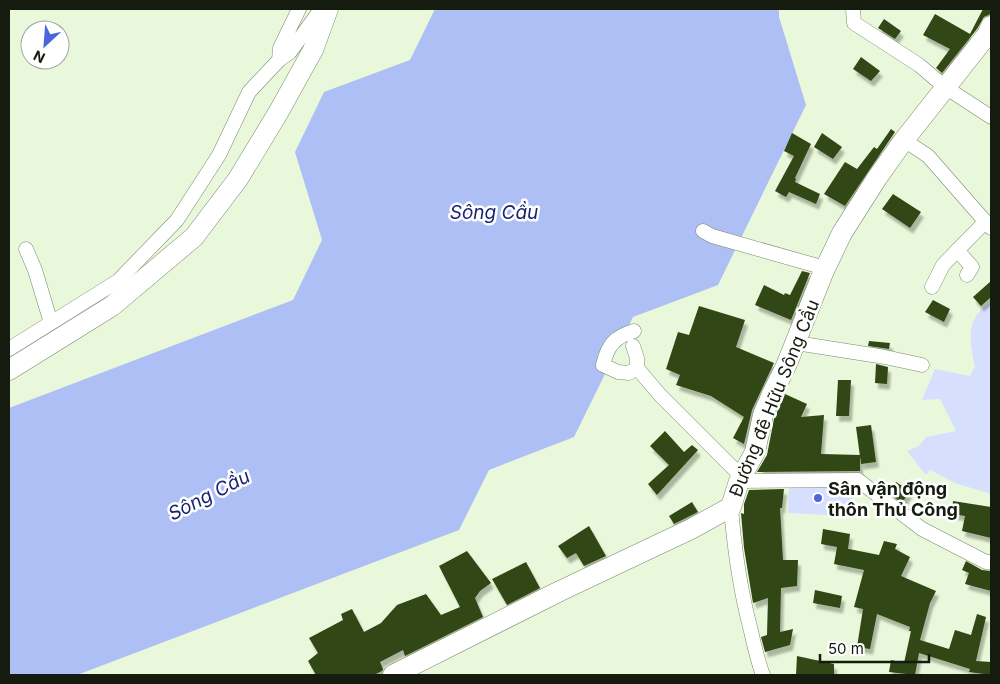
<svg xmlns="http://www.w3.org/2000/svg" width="1000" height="684" font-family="Inter,sans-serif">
	<defs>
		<filter id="shadow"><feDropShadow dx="3" dy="5.5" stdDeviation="1" flood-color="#0004"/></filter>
	</defs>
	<rect width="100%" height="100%" fill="#e9f8da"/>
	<!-- green -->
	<path fill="#d6e0fe" d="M991,302v192l-36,-11 -25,-13 -4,5 -19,-24 12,-5 7,-9 30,-6 -16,-32 -18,1 13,-31 35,7 5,-10c-6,-25 -10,-48 16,-64z
		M858,480l-11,36 -59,-3 1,-31z"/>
	<!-- water -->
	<path fill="#adbff5" d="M435,9h344v8l27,88 -88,180 -85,32 -59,120 -85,33 -30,60 -382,145h-68v-267l284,-108 29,-60 -27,-88 29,-60 86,-32z"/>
	<!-- building -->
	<path fill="#324613" filter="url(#shadow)" d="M983,9h8v5l-7,3 -7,12 -35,44 -6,-5 14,-19 -27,-14 12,-21 35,20z
		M884,19l17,12 -6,8 -17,-11z
		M861,57l19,14 -9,10 -18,-12z
		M891,129l4,3 -50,74 -21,-12 21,-32 12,7 17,-22 3,2z
		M792,133l19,11 -16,34 1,1 -1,3 25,12 -4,10 -27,-12 -3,5 -11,-6 19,-35 -10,-5z
		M822,133l20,14 -9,12 -19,-12z
		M893,194l28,18 -11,16 -28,-19z
		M802,271l8,2 -19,47 -36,-15 9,-20 20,10 1,-2 5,2z
		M991,281v16l-10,9 -8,-9z
		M933,300l17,9 -6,13 -19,-10z
		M699,306l46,14 -9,27 38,16 -22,47 -8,34 -11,-6 11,-21 -33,-21 -35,-11 4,-10 -14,-6 12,-37 11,3z
		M869,341l21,2 -1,6 -21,-3z
		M876,364l12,3 -1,17 -12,-1z
		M838,380h13l-2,36h-13z
		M785,394l22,10 -6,13 23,-2 -3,39 39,1v16l-103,1 10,-17 7,-36z
		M871,425l5,37 -15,2 -5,-37z
		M665,431l19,21 8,-7 6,5 -41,45 -9,-11 21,-19 -19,-19z
		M896,482l14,9 -8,12 -13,-10z
		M784,489l-2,19h-2l3,52h15l-1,26 -16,2 -1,44 13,-3 -3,16 -25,7 -4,-15 6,-2 1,-37 -15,5 -9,-55 -3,-35 3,1v-10l5,-14z
		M953,501l38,6v31l-29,-7 3,-15 -13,-2z
		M692,502l6,10 -24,12 -5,-8z
		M589,526l17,30 -22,10 -8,-13 -9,5 -9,-12z
		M823,529l27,5 -2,15 -4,-1 35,7 5,-14 13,3 -2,5 15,8 -9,19 35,15 -6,12 -10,37 29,9 6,-19 16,5 6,-21 9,3 -10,44 15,1v13l-22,-3 1,-3 -51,-16 -4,22 -26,-3 2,-12 13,3 7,-32h-2l1,-4 -33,-13 -7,35 -13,-2 6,-38 -9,-2 10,-37 -30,-6 3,-17 -16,-3z
		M467,551l24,32 -11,8 -5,7 8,19 -78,39 -2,-6 -23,12 3,7 -1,2 -8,4h-58l-8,-14 10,-8 -9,-15 34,-18 -2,-6 11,-5 12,23 17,-9 16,-18 29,-11 15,21 19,-8 -21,-41z
		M966,561l16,9 9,1v20l-26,-7 4,-11 -7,-3z
		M526,562l14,26 -33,17 -15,-26z
		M815,590l27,6 -2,12 -27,-5z
		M797,656l37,8v11h-38z"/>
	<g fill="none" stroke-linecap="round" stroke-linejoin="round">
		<defs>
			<path id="street" d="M853,9l1,14 65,42 26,22 46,30
				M279,60l1,-12 19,-39
				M904,140l24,16 63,72
				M703,231l9,5 113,32
				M26,249l9,21 16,53
				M957,250l15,17 -5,8
				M932,287l11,-22 42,-43
				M634,331c-19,6 -26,13 -31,34l15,7 11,1 8,-5 23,27 81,81
				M796,343l89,14 37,8
				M633,346l4,12v10
				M9,349l109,-68 59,-61 42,-65 30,-63 30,-32 11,-8 31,-43
				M739,481l119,-1 64,49 64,33h5
				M731,507c3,38 8,75 17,112 5,19 8,38 15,56"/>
			<path id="secondary" d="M9,370l103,-64 82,-69 44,-58 40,-66 35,-63 15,-41
				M393,675l167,-84 131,-62 40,-22 8,-26 16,-29 8,-37 9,-21 14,-28 37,-93 19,-40 35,-55 27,-38 83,-105 4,-9"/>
		</defs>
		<!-- street casing -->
		<use href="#street" stroke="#7b886d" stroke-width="15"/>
		<!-- secondary casing -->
		<use href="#secondary" stroke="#7b886d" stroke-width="21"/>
		<!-- street -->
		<use href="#street" stroke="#fff" stroke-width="14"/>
		<!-- secondary -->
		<use href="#secondary" stroke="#fff" stroke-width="20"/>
	</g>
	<!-- markers -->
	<circle fill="#4e66db" stroke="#fff" stroke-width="2" cx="818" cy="498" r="5"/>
	<g text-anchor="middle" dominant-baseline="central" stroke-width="5" stroke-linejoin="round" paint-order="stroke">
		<!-- street labels -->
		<g font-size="18" fill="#161b10" stroke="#fff">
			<text transform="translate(774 398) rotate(-68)">Đường đê Hữu Sông Cầu</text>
		</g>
		<!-- poi labels -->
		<g font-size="18" font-weight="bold" fill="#161b10" stroke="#fff" text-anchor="start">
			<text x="828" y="488">Sân vận động<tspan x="828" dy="21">thôn Thủ Công</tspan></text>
		</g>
		<!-- water labels -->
		<g font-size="19" font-style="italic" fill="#1a246f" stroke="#fff">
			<text x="494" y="212">Sông Cầu</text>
			<text transform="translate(209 495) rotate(-27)">Sông Cầu</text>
		</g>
	</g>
	<!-- border -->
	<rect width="1000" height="684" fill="none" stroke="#161b10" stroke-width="20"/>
	<!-- north arrow -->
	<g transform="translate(45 45) rotate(206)"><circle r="24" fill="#ffffff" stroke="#a2a49f"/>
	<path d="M0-4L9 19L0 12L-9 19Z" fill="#4e66db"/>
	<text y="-8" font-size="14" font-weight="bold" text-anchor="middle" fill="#161b10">N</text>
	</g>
	<!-- scale -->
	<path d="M820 654v8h109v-8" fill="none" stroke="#161b10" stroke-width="2.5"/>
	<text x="828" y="654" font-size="15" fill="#161b10" stroke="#ffffff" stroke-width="4" paint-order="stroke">50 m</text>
</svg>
